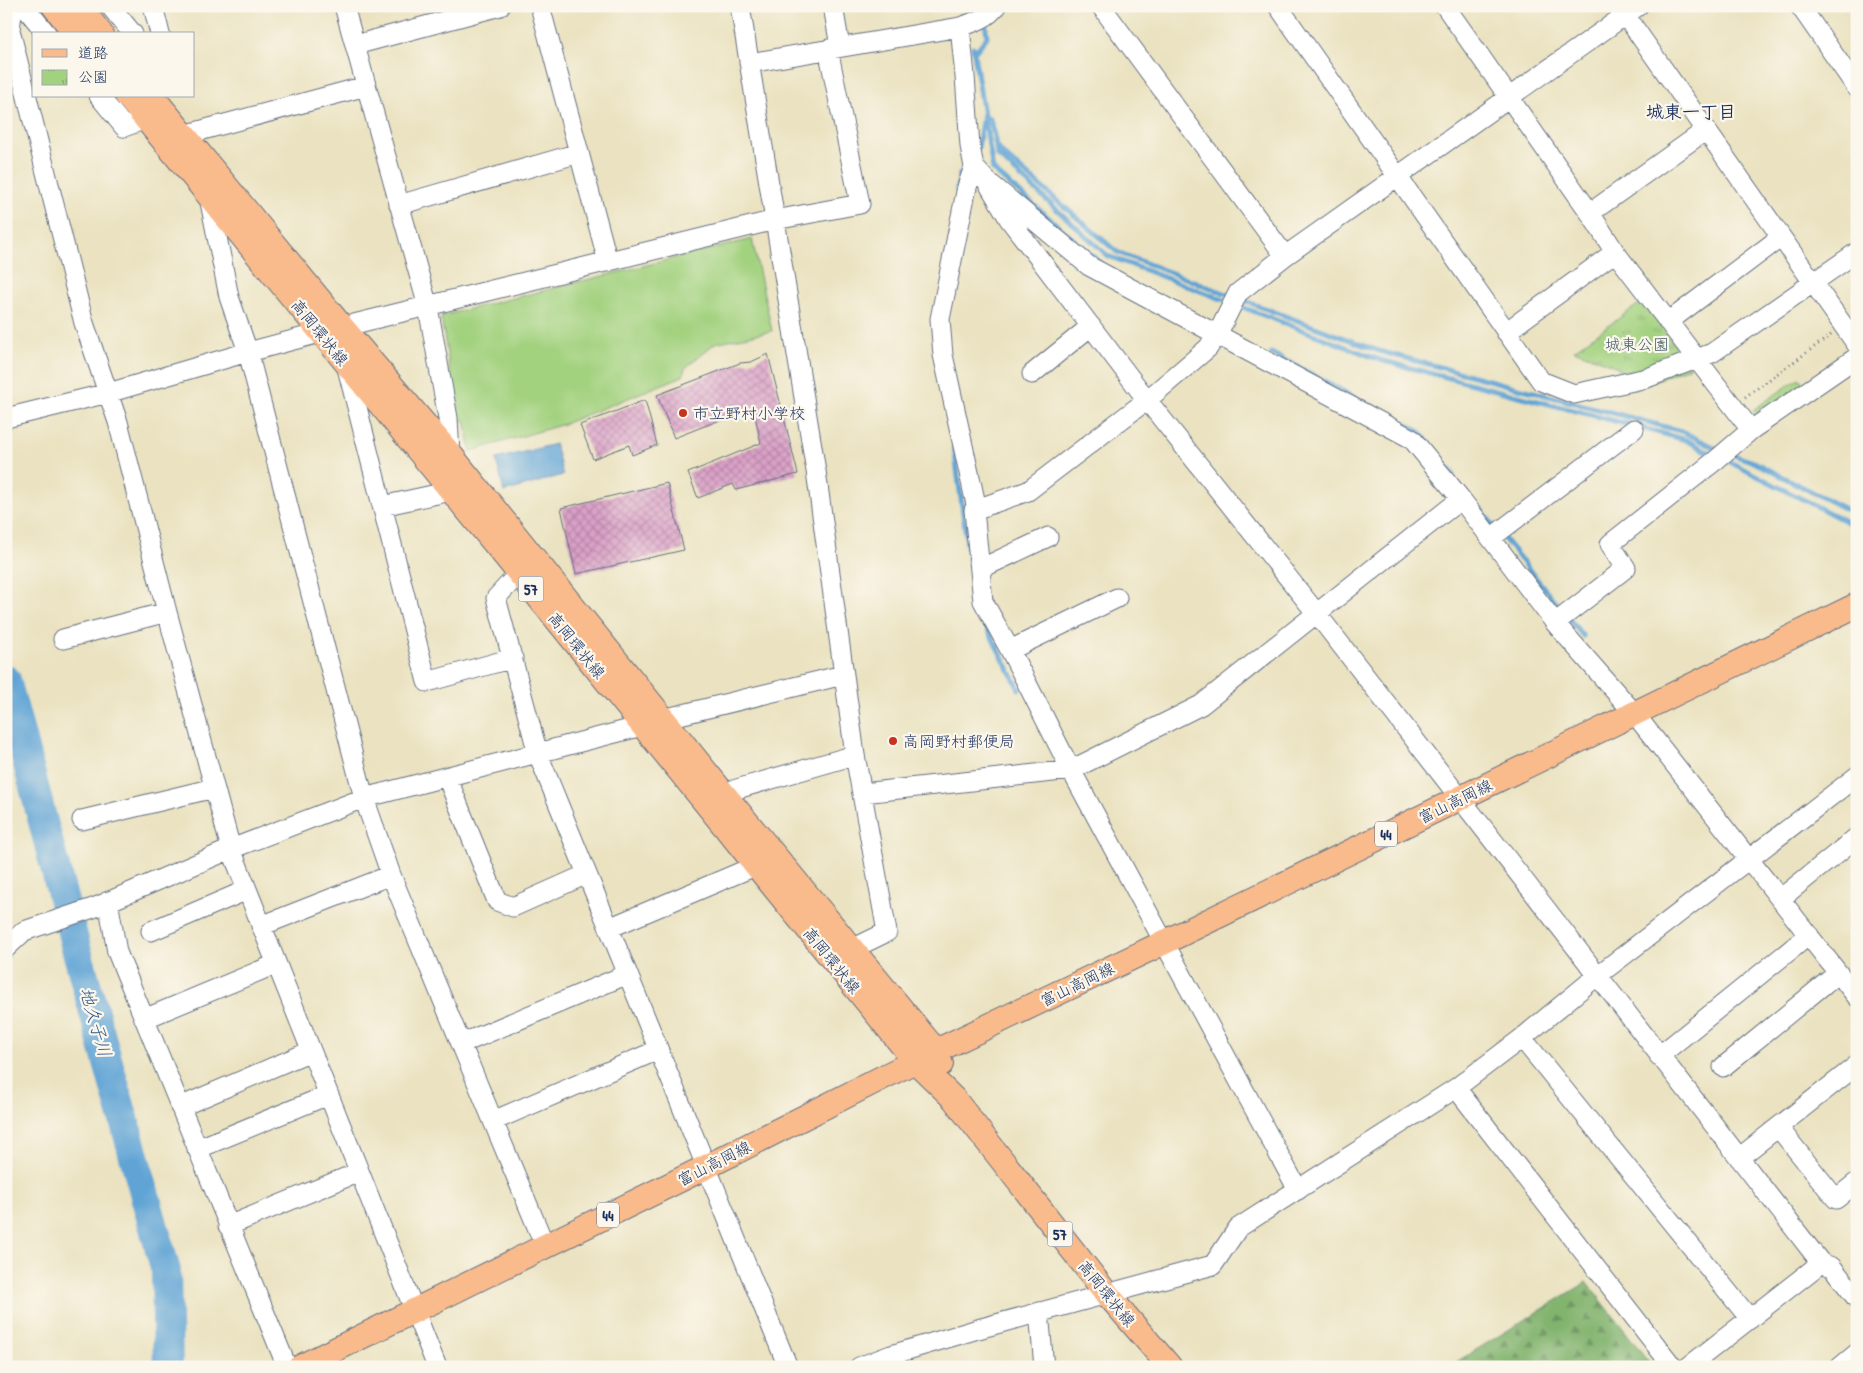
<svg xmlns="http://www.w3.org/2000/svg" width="1863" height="1373" font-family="'Patrick Hand','Klee One',sans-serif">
	<defs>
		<pattern id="forest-firs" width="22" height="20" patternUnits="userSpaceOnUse" patternTransform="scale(1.25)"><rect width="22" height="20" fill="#82b46e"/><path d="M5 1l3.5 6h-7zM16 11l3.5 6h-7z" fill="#6a935e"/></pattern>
		<pattern id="park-tufts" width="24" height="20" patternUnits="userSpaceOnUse" patternTransform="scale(1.25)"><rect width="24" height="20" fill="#a3d27f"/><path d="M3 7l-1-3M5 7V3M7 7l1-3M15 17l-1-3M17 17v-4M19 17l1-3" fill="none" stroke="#84ab6b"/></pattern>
		<pattern id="building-cross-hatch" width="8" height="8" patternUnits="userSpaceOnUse" patternTransform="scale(1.25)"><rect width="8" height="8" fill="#dba0c7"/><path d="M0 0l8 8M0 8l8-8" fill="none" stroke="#b183a5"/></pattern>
	</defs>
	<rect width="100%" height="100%" fill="#fbf7ec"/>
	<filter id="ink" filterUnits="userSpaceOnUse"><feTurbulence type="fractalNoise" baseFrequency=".02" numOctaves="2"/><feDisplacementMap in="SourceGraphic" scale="10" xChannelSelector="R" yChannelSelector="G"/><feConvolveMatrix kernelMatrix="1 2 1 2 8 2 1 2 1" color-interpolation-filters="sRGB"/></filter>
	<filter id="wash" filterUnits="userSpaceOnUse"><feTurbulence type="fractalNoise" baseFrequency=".0096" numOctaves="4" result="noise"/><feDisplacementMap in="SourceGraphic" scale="20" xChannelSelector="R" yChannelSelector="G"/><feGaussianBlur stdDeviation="1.12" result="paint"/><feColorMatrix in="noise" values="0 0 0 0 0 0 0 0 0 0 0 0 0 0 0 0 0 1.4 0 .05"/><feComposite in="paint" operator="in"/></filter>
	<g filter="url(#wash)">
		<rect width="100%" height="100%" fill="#eae2c0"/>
		<!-- forest -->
		<path fill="url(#forest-firs)" stroke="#4e7266" d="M1587,1282l66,85h-205z"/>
		<!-- park -->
		<path fill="url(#park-tufts)" stroke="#5f806e" d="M1642,302l49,64 -57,23 -18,-23 -42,-16z
			M1799,378l13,17 -44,32 -15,-17z"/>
		<!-- pitch -->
		<path fill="#a3d27f" stroke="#5f806e" d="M752,239l20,92 -57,12 -30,25 -2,8 -122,49 -90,26 -6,-31 -7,1 -17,-105z"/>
		<!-- water -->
		<path fill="#61a4d5" stroke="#3e6a9a" d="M555,444l8,31 -59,17 -8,-33z"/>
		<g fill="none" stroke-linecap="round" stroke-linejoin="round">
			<!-- stream -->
			<path stroke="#61a4d5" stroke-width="5" d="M973,47l20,123 107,92
				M974,53l13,-16 -2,-15
				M983,117l7,1 6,27 7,9 114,98 115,44
				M996,146l1,9 111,101 121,46
				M978,148l4,-26
				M957,190l3,-16
				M1240,299l139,52 302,80 39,19
				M1237,305l143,55 250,65
				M1271,353l149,79 33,42
				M1638,427l48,13 30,16
				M954,447l16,118
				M1730,454l24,8 103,53
				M1724,459l133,68
				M1480,508l16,21
				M1501,535l82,101
				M985,624l34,65"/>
			<!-- river -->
			<path stroke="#61a4d5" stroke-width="30" d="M6,680l69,264 91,327 2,96"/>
		</g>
		<g id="blocks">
			<!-- building -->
			<path fill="url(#building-cross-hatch)" d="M768,354l30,120 -62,16 -3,-6 -35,14 -10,-25 73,-30 -8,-36 -79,31 -17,-43 83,-32 11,-1z
				M645,400l12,45 -25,10 -3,-10 -36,14 -13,-34z
				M667,483l17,67 -108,24 -15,-66z"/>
		</g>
	</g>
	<g filter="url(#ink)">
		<use href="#blocks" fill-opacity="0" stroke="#636e80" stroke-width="1"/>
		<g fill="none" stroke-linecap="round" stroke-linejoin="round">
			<defs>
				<path id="minor" d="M13,6l-3,24 74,293 34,99 49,190 64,237 206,518
					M24,6l23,28
					M110,6l23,28
					M153,6l7,28
					M344,6l84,301 20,111 2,36
					M540,6l68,256
					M740,6l76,465 39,284 32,177 -37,18
					M833,6l7,41
					M1101,6l184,250
					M1278,6l263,375 33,13 73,-16 65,-25 145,-101
					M1445,6l145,207 25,39 136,178
					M1619,6l238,339
					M1800,6l57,82
					M960,27l5,49 5,70 4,21 12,13 103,86 323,173 49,60 94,124 79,90 223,284
					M355,45l145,-39
					M749,63l211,-36c12,-4 29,-9 36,-21
					M99,96l25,31 22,-8
					M184,135l182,-49
					M974,167l-7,20 -27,132 3,36 34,154
					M986,180l23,39 138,181 170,214 504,649 -133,104
					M209,197l20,100 19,55 116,446 27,77 -130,51
					M399,205l180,-52
					M1590,213l116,-83
					M1668,322l113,-85
					M1506,332l109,-80
					M346,364l81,318 86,-24
					M1032,374l59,-48
					M6,418l102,-25 140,-41 94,-25 433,-107 85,-16 -32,-155
					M382,506l69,-15
					M1491,538l143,-109
					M980,569l68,-32
					M519,573l-23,25 42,156 250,613
					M1555,623l71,-55 -16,-24 106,-84 35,-30 106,-73
					M63,639l104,-27
					M1010,650l107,-52
					M663,719l180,-44
					M447,777l50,124 16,6 74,-33
					M863,793l208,-23 130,-65 260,-206
					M714,802l9,-9 132,-38
					M82,820l132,-32
					M391,875l102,246 165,-71
					M1780,899l77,-62
					M108,901l9,51 170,415
					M609,928l146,-62
					M151,931l96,-41
					M6,948l18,-17 72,-24 135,-58 133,-51 278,-72
					M144,1019l132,-55
					M1522,1038l228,281
					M461,1044l167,-70
					M1659,1056l150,-121
					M1723,1067l115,-94
					M1456,1088l217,279
					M180,1107l131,-56
					M493,1121l52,125
					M1778,1127l58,72 21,-17
					M197,1149l131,-54
					M1739,1158l118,-93
					M1298,1190l-227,-420 -61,-120 -27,-49 -9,-91 54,-19 119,-91 61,-52 9,-13 21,-42 47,-37 353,-250
					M228,1226l131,-54
					M1821,1263l11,4 25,32
					M1039,1312l5,55
					M859,1367l32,-12 87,-26 235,-64 25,-37 218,-140 66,-50 75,-62 260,-200
					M1840,1367l17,-14"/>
				<path id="major" d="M54,6l22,28
					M79,6l22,28
					M127,96l392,477 396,488 39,38 153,195 63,73
					M152,96l190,231 108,127 273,339 213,258 5,13
					M300,1367l406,-200 209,-106 250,-119 692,-337"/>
			</defs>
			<!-- minor casing -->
			<use href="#minor" stroke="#636e80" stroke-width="21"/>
			<!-- major casing -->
			<use href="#major" stroke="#636e80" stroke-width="26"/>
			<!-- path -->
			<path stroke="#636e80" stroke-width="3" stroke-dasharray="1 4" stroke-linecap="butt" d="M1745,397l86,-62"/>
			<!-- minor -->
			<use href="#minor" stroke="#fff" stroke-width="19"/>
			<!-- major -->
			<use href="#major" stroke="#fabb8c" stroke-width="24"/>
		</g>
	</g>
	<!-- markers -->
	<g fill="#c8321e" stroke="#fbf7ec" stroke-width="2">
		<circle cx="683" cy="413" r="5"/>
		<circle cx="893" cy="741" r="5"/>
	</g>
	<g text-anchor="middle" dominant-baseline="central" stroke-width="4.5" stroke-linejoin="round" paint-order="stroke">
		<!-- shield labels -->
		<g fill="#fbf7ec" stroke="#5e6b89" stroke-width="1">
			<rect x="518.5" y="576.5" width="25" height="25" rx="4"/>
			<rect x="1375" y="821.5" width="22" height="25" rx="4"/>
			<rect x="597" y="1202.5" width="22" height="25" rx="4"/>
			<rect x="1047.5" y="1221.5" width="25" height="25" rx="4"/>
		</g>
		<g font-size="15" font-weight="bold" fill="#1b2f5e">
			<text x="531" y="589">57</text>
			<text x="1386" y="834">44</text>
			<text x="608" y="1215">44</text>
			<text x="1060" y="1234">57</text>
		</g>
		<!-- street labels -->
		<g font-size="16" fill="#1b2f5e" stroke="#fbf7ec">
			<text transform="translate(320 332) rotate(51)">高岡環状線</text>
			<text transform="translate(577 645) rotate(51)">高岡環状線</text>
			<text transform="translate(1455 801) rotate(-26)">富山高岡線</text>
			<text transform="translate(832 960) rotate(51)">高岡環状線</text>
			<text transform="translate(1077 984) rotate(-26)">富山高岡線</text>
			<text transform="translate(714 1163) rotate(-27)">富山高岡線</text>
			<text transform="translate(1107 1293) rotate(51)">高岡環状線</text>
		</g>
		<!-- park labels -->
		<g font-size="16" fill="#3d5866" stroke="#fbf7ec">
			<text x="1637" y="344">城東公園</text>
		</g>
		<!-- poi labels -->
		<g font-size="16" fill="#1b2f5e" stroke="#fbf7ec" text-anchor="start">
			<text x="693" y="413">市立野村小学校</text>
			<text x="903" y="741">高岡野村郵便局</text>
		</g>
		<!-- neighbourhood labels -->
		<g font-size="18" font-weight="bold" fill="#1b2f5e" stroke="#fbf7ec">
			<text x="1691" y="111">城東一丁目</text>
		</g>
		<!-- water labels -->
		<g font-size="18" font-style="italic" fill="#345888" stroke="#fbf7ec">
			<text transform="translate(96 1022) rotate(74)">地久子川</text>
		</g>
	</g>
	<!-- margin -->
	<rect width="1863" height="1373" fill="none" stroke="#fbf7ec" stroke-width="25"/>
	<!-- legend -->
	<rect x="32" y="32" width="162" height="65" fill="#fbf7ec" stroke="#a1a7b3"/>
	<rect x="42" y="49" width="25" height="8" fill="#fabb8c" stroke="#a1a7b3"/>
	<text x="78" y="58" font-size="15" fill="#1b2f5e">道路</text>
	<rect x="42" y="70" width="25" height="15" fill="url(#park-tufts)" stroke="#a1a7b3"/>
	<text x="78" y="82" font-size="15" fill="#1b2f5e">公園</text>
</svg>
